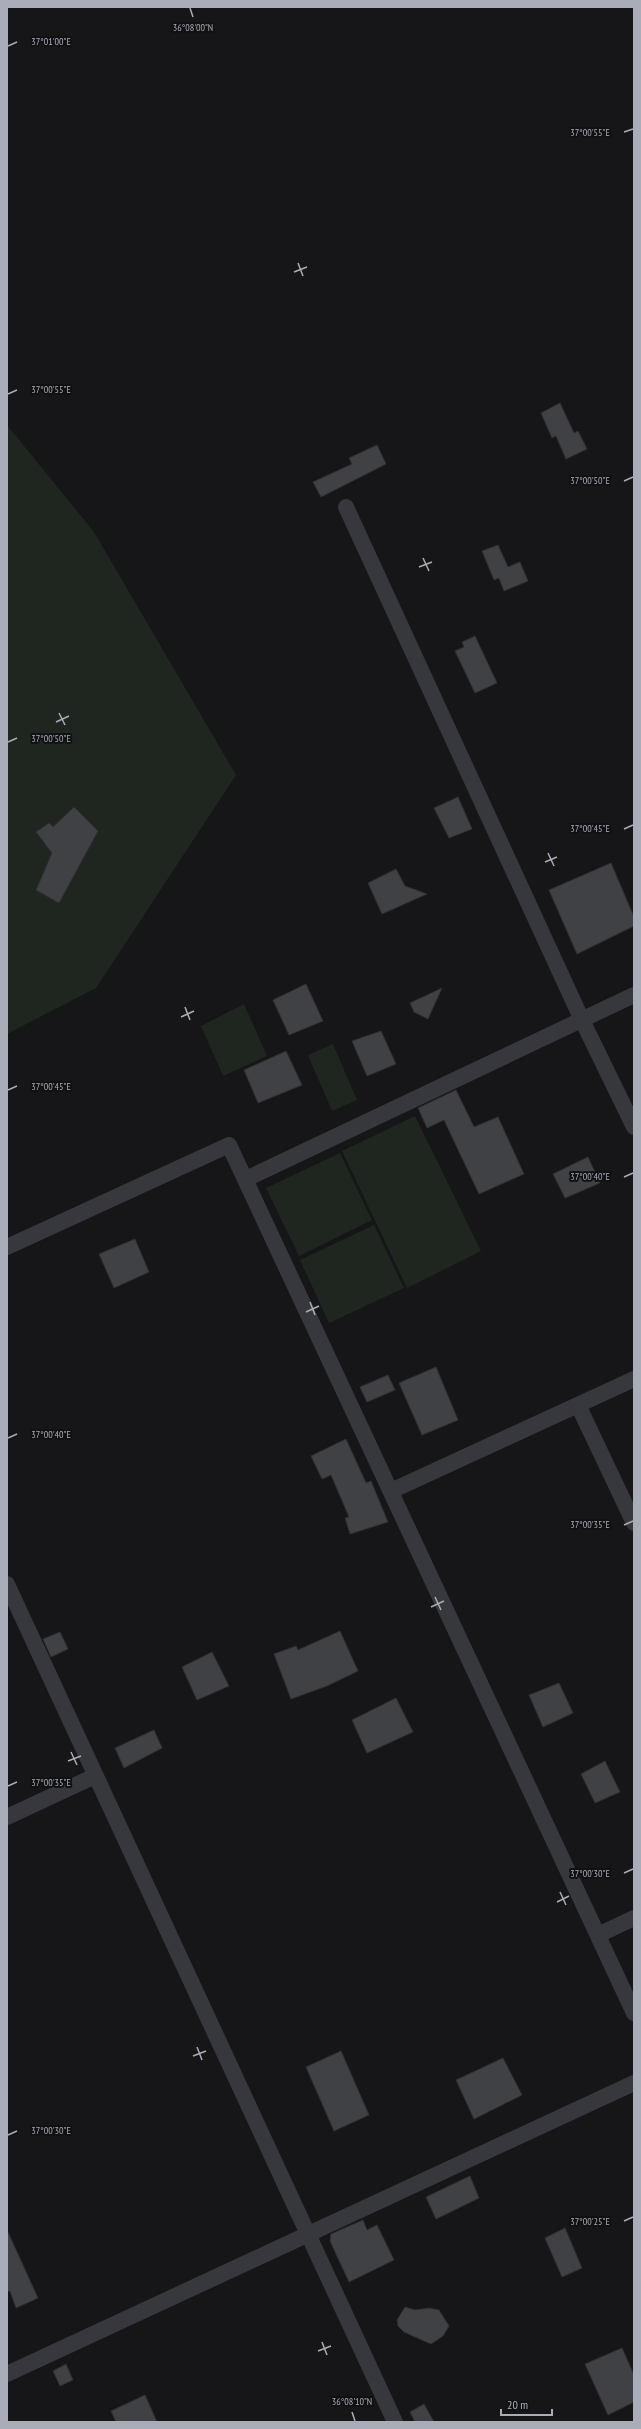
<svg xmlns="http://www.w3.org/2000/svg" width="641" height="2429" font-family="'PT Sans Narrow',sans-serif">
	<rect width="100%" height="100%" fill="#161618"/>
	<!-- green -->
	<path fill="#1e261f" d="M7,425l87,107 142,243 -140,213 -89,46z
		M244,1004l23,52 -44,20 -22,-50z
		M333,1044l24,56 -25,11 -24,-56z
		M415,1116l66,135 -74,37 -65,-137z
		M340,1153l32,67 -73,36 -33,-68z
		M374,1225l30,63 -75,35 -29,-63z"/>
	<!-- building -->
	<path fill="#404145" stroke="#303034" d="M560,403l14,30 4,-2 9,18 -21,10 -10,-23 -4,2 -11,-25z
		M377,445l9,19 -65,33 -8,-15 39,-18 -3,-6z
		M498,545l10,22 12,-5 8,19 -24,10 -5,-13 -5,2 -12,-29z
		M475,636l22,47 -22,10 -20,-42 9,-4 -2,-5z
		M458,797l14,32 -23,9 -15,-30z
		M74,807l24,24 -39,72 -23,-13 16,-37 -16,-21 13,-9 4,4z
		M611,863l23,54v9l-57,28 -28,-64z
		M396,869l9,17 22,8 -45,20 -14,-31z
		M306,984l17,37 -34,14 -16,-35z
		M442,988l-14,31 -14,-7 -4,-9z
		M381,1031l15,33 -29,12 -15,-35z
		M286,1051l16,34 -44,18 -14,-33z
		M456,1090l18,37 24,-10 26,57 -45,20 -35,-74 -17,8 -9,-20z
		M588,1157l12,26 -35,15 -12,-24z
		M135,1239l14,33 -35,16 -15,-34z
		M436,1367l22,53 -36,15 -23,-52z
		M388,1375l7,15 -28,12 -7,-15z
		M346,1439l20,44 5,-2 17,41 -38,12 -5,-16 4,-1 -18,-42 -9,4 -11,-23z
		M340,1631l18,40 -31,15 -36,13 -17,-45 22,-8 2,4z
		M60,1632l8,17 -17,8 -8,-18z
		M212,1652l17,34 -32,14 -15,-33z
		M559,1683l14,30 -30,14 -14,-32z
		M396,1698l17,34 -46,21 -15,-33z
		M154,1730l8,18 -38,20 -9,-20z
		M605,1761l15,31 -25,11 -14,-29z
		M341,2051l28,64 -35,16 -28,-64z
		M503,2058l19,37 -48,24 -18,-39z
		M470,2176l9,22 -43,21 -10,-22z
		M363,2220l4,10 10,-5 17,35 -45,22 -19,-41 1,-7z
		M565,2228l17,40 -20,9 -17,-39z
		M7,2230l31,68 -22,10 -6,-17 -3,1z
		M405,2307l10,3 14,-2 10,2 10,16 -6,10 -12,8 -27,-12 -6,-6 -1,-6z
		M622,2348l12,27v27l-26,13 -23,-51z
		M66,2364l7,16 -13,6 -7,-15z
		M145,2395l12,27h-41l-5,-11z
		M424,2404l10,18h-19l-5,-10z"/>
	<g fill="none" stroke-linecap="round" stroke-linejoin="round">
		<!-- minor -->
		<path stroke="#37383d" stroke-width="16" d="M346,507l236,513 52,107
			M246,1179l388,-184
			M7,1247l222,-102 405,868
			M578,1405l56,118
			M391,1491l243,-112
			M7,1584l388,838
			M7,1817l88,-41
			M598,1935l36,-17
			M7,2374l627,-291"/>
	</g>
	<!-- ticks -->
	<path fill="none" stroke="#a8adb8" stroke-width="1.5" d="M190,8l3,9M8,46l9,-4M624,132l9,-3M298,263l5,13M294,272l13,-5M8,394l9,-4M624,481l9,-4M423,558l6,13M419,567l13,-5M59,713l6,12M56,722l13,-6M8,742l9,-4M624,829l9,-4M548,853l6,13M545,862l12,-5M185,1007l5,13M181,1017l13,-6M8,1090l9,-4M624,1177l9,-4M310,1302l5,13M306,1312l13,-6M8,1438l9,-4M624,1525l9,-4M435,1597l6,13M431,1607l13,-6M71,1752l6,13M68,1761l13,-5M8,1786l9,-4M624,1873l9,-4M560,1892l6,13M557,1902l12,-6M197,2047l5,13M193,2056l13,-5M8,2135l9,-4M624,2221l9,-4M322,2342l5,13M318,2351l13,-5M352,2412l3,9"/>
	<g font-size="10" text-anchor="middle" fill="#a8adb8" stroke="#111113" stroke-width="4" stroke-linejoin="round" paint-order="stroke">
		<text x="193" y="31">36°08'00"N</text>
		<text x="51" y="45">37°01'00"E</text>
		<text x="590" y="136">37°00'55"E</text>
		<text x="51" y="393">37°00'55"E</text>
		<text x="590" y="484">37°00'50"E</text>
		<text x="51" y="742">37°00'50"E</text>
		<text x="590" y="832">37°00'45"E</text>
		<text x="51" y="1090">37°00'45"E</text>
		<text x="590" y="1180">37°00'40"E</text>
		<text x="51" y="1438">37°00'40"E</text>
		<text x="590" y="1528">37°00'35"E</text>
		<text x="51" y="1786">37°00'35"E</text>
		<text x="590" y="1877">37°00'30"E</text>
		<text x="51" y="2134">37°00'30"E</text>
		<text x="590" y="2225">37°00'25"E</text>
		<text x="352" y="2405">36°08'10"N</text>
	</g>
	<!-- border -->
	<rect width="641" height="2429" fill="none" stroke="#a8adb8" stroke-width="16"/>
	<!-- scale -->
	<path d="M501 2409v6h51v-6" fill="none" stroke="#a8adb8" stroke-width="2"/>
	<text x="507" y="2409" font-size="12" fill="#a8adb8" stroke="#111113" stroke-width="3" paint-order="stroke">20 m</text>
</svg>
